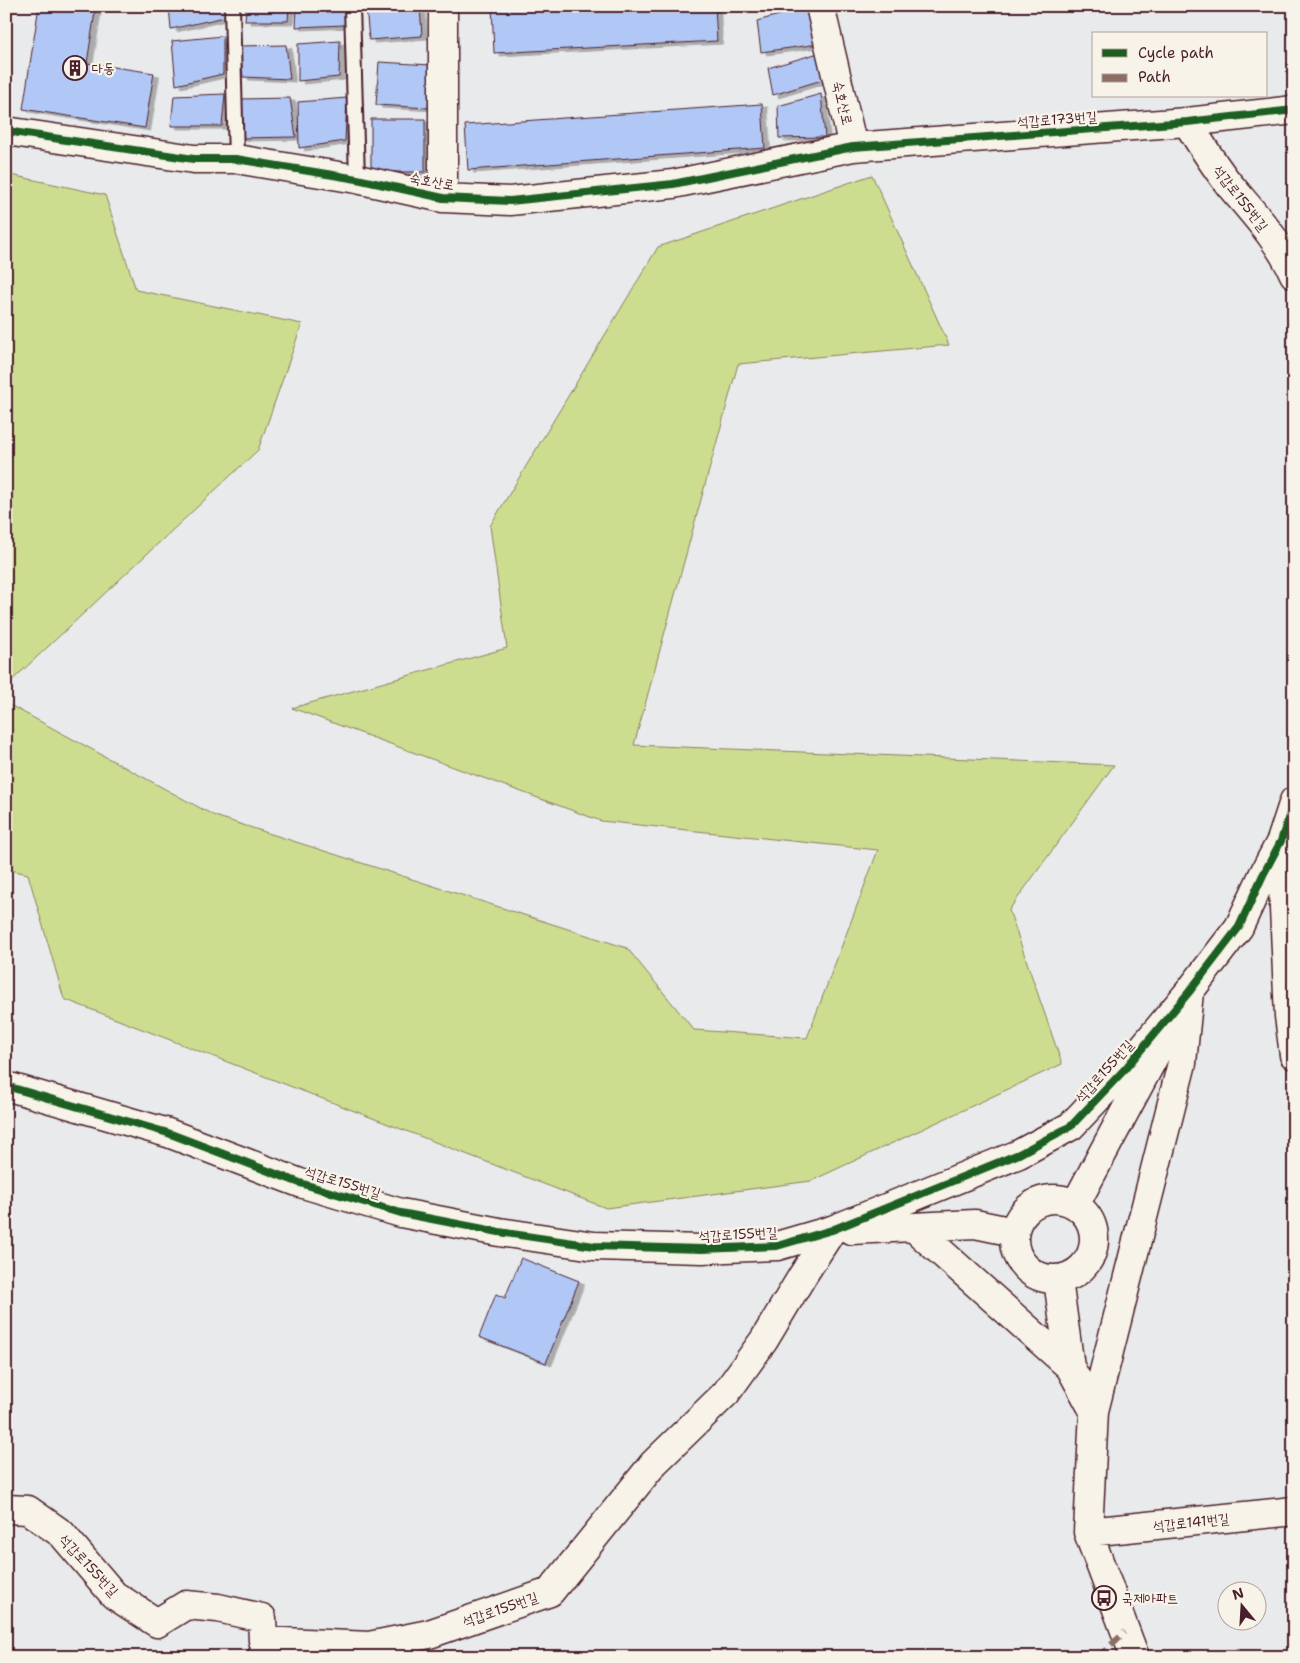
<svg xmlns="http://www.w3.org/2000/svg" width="1300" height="1663" font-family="'Shantell Sans','Poor Story',sans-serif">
	<defs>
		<filter id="shadow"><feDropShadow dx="5.5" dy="3" stdDeviation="0" flood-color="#0004"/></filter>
	</defs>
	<rect width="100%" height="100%" fill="#e9eaeb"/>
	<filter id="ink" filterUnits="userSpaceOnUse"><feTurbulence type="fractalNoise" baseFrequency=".02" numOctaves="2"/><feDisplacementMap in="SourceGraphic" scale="10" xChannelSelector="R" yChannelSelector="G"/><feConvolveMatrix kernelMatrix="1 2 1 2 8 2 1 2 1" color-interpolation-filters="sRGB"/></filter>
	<g filter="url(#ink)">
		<!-- green -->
		<path fill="#cddd90" stroke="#8c7e5e" d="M6,174l99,21 31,95 166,34 -44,126 -252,236z
			M872,175l77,170 -211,19 -104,381 480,20 -105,145 53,154 -251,117 -205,27 -542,-209 -36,-125 -22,-5v-166l209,113 412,132 67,82 113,8 71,-188 -277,-29 -309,-113 215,-60 -17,-122 168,-279z"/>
		<!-- building -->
		<path fill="#b1c8f6" stroke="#4a1f2b" filter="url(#shadow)" d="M39,6h57l-9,57 67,10 -9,55 -122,-19z
			M169,6h56v11l-54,12z
			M246,6h43l-1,15h-43z
			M297,6h48v19l-49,2z
			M366,6h54l2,30 -53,4z
			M492,6h223l2,35 -223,12z
			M809,7l10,37 -58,8 -4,-31z
			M223,36v38l-47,11 -4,-44z
			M340,41l-1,36 -41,4v-37z
			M286,45l4,34 -47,-2 -3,-31z
			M822,52v28l-49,15 -5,-27z
			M379,62l52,3 -3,43 -52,-3z
			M225,94l-3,32h-51l3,-30z
			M821,94l4,43 -46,1 -1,-32z
			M290,98l6,39 -57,1 2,-39z
			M347,98l-2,43 -46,7 -1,-46z
			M762,104l3,44 -297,22 -3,-45z
			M371,119h54v53h-54z
			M521,1258l58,23 -33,82 -67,-26 17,-43 9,4z"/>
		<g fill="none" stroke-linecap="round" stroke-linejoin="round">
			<defs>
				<path id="service" d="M232,6l4,153
					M352,6l5,173
					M254,1657l9,-16"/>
				<path id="minor" d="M820,6l33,141
					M1187,122c13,21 26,42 41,61 24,29 51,57 66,91
					M6,131l188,28h42l121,20 86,19 67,3 163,-17 180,-37 334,-25 107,-12
					M443,198v-192
					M1281,843l8,173 5,39
					M6,1086l162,47 132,50 101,30 98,19 95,14 108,3 75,-3 55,-16 187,-76 52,-28 54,-57 64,-77 50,-65 24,-52 18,-34 13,-40
					M1014 1239a40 40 0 1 1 80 0a40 40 0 1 1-80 0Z
					M1075,1205l87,-163
					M913,1227l157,140 24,44
					M851,1230l124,-6 39,8
					M1058,1280l12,87
					M6,1509l22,1 34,24 52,61 43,28 29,-18 32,3 44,10 1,23 106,5 60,-12 121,-42 104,-129 72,-70 38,-53 39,-65 29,-45
					M1088,1532l206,-21
					M1135,1657l-47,-125 6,-121 88,-348 7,-71"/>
			</defs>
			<!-- service casing -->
			<use href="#service" stroke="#4a1f2b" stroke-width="18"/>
			<!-- minor casing -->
			<use href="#minor" stroke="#4a1f2b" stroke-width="31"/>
			<!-- service -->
			<use href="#service" stroke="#f7f3e8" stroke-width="14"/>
			<!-- minor -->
			<use href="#minor" stroke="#f7f3e8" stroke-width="28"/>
			<!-- quiet -->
			<path stroke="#8d6e63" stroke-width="6" stroke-dasharray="12 6" stroke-linecap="butt" d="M1098,1657l27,-25"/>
			<defs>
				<path id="cycleway" d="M6,131l188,28h42l121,20 86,19 67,3 163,-17 180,-37 334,-25 107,-12
					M6,1086l162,47 132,50 101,30 98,19 95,14 108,3 75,-3 55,-16 187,-76 52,-28 54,-57 64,-77 50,-65 24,-52 18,-34 13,-40"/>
			</defs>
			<!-- cycleway casing -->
			<use href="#cycleway" stroke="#f7f3e8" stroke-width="11"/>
			<!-- cycleway -->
			<use href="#cycleway" stroke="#1b5e20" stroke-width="8"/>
		</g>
	</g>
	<!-- icons -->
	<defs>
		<symbol id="building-ring" viewBox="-11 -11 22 22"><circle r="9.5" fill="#f7f3e8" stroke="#4a1f2b" stroke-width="1.5"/><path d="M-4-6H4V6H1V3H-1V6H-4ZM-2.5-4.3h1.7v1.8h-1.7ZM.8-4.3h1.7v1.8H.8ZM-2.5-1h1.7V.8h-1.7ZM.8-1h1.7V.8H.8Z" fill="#4a1f2b"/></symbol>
		<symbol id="bus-ring" viewBox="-11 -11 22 22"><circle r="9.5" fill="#f7f3e8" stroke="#4a1f2b" stroke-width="1.5"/><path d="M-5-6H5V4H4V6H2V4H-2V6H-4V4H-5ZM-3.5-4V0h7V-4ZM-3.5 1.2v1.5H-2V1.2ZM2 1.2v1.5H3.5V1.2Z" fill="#4a1f2b"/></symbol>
	</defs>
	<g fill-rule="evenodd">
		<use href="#building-ring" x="61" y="54" width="28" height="28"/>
		<use href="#bus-ring" x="1090" y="1584" width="28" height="28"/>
	</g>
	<g text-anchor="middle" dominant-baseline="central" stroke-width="4.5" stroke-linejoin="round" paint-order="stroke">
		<!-- poi labels -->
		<g font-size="14" fill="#4a1f2b" stroke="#f7f3e8" text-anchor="start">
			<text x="92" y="68">다동</text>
			<text x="1122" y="1598">국제아파트</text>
		</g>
		<!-- street labels -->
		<g font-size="14" fill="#4a1f2b" stroke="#f7f3e8">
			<text transform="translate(843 103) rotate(77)">숙호산로</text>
			<text transform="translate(1057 119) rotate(-4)">석갑로173번길</text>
			<text transform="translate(432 181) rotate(10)">숙호산로</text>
			<text transform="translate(1241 198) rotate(52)">석갑로155번길</text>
			<text transform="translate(1104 1071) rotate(-48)">석갑로155번길</text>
			<text transform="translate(343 1182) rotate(17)">석갑로155번길</text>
			<text transform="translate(738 1234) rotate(-3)">석갑로155번길</text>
			<text transform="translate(1191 1522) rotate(-6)">석갑로141번길</text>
			<text transform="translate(89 1565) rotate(47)">석갑로155번길</text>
			<text transform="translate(500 1609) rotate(-19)">석갑로155번길</text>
		</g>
	</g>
	<!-- margin -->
	<rect width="1300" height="1663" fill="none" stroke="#f7f3e8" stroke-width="25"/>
	<rect x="12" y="12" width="1275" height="1638" fill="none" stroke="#4a1f2b" stroke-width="2" filter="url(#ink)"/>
	<!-- legend -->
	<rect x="1092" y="32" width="175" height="65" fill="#f7f3e8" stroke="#b29e9c"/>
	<rect x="1102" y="49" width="25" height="8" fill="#1b5e20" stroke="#b29e9c"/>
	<text x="1138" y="58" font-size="15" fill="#4a1f2b">Cycle path</text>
	<rect x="1102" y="74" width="25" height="8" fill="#8d6e63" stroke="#b29e9c"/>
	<text x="1138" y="82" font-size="15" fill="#4a1f2b">Path</text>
	<!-- north arrow -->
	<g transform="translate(1242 1606) rotate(342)"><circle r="24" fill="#f7f3e8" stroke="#b29e9c"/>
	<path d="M0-4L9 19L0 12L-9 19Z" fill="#4a1f2b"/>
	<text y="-8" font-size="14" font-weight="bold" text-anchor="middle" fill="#4a1f2b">N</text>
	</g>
</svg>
